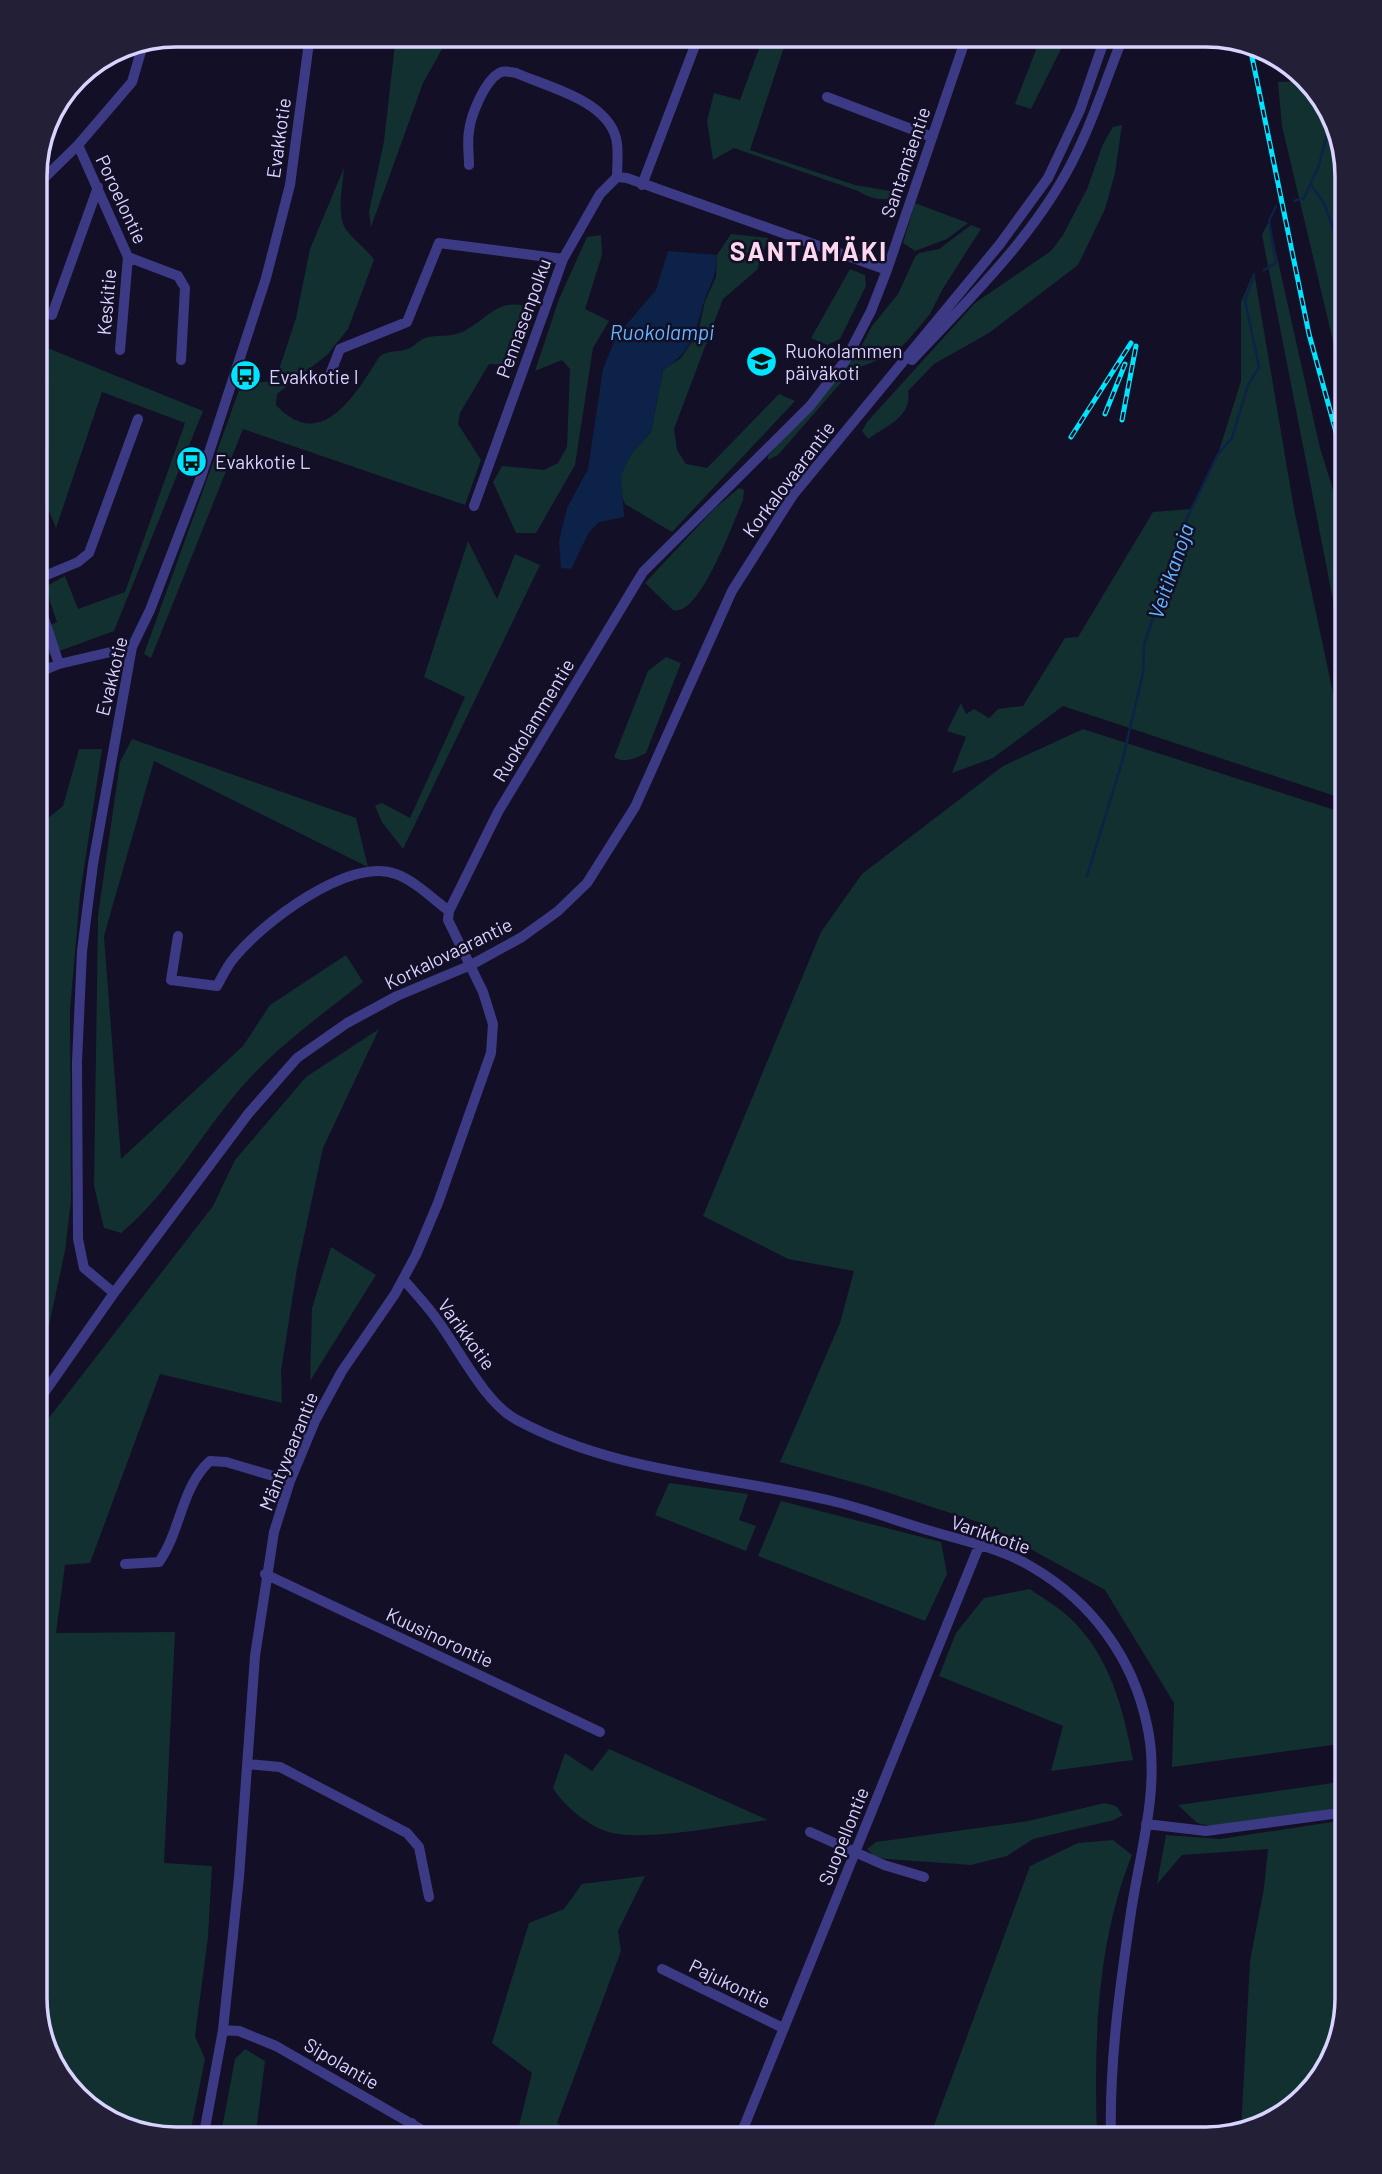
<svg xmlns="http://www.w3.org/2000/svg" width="1382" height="2174" font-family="Barlow,sans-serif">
	<rect width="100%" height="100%" fill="#130f26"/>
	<!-- green -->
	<path fill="#12302f" d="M396,35h54l-27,48 -52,144 -2,-15 15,-71z
		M764,35h24l-38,115 105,35 47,8c-14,10 -29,7 -44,-2l-124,-43 -21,12 -6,-39 7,-28 26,7z
		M1036,35h32l-37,74 -16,-5 22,-57z
		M1304,81l28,32 15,63v224l-65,-274 -4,-44z
		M1122,125l-7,48 -10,36 -27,56 -89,68 -55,31 -26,27c5,25 -22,35 -40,48l-6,-8 5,-9 108,-119 76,-52 12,-16 24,-46 16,-45 10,-17z
		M344,168c-1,18 -9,50 4,64 9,11 18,16 26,28l-26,69 -21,26 -50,39 -1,11c45,49 80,-11 103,-48 10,-8 20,-4 31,-9 7,-4 10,-9 18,-11 13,-2 27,0 38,-7 20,-11 33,-31 58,-24 12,19 -2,42 -13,59l-22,-1 -29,49 -2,11 23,36 -16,45 -222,-76 -92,229 -7,-4 98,-272h33l21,-64 14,-69z
		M915,203l53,20 -21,16 -32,12 -12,-8z
		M1269,221l51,227 27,86v138l-85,-437z
		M971,225l10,4 -39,61 -12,24 -21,25 -15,15 -42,16 -74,85 -10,5v-4l92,-107 12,-23 26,-32 17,-37 4,-4 20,-4z
		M731,234l37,4 -11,32 -34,29 -49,130 3,21 9,14 21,4 72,-74 16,7 -123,131 -47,-28 -5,-14 1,-16 11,-21 19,-21 12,-62 18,-12 17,-25 7,-32 11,-24 1,-22z
		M601,235l1,20 -17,54 24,12 -16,27 -18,117 -39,68h-20l-23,-51 9,-16 42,4 14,-7 9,-16 3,-78 -8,-9 -27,11 24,-72 28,-62z
		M850,269l15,6 1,11 -26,53 -13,6 -16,-7z
		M1254,272l40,237 53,250v41l-284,-94 -70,52 -41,15 14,-36 -19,-6 14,-28 5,11 8,-5 15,9 9,-9 25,-3 42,-68 13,-1 75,-125 38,-3 27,-55 23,-73v-79z
		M35,343l168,68 -89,220 -79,29v-27l22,-11 -12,-35 20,-11 13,33 47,-17 60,-169 -83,-31 -46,136 -21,-51z
		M739,488l5,2 -1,10c-9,20 -44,119 -70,110l-28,-27 70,-75z
		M468,541l29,58 18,-45 25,11 -137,284 -21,-27 -7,-16 7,-3 28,15 55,-121 -41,-20z
		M666,657l15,6 -35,90c-10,5 -22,11 -32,4l34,-86z
		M1083,729l264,85v929l-175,24 2,-64 -69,-113 -118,-65 -113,-37 -94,-26 60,-139 14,-52 -66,-12 -85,-43 118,-284 41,-58 141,-108z
		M132,739l224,79 12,49 -214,-106 -50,175 17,223 122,-113 27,-41 76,-50 17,27c-39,31 -81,61 -115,98 -45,49 -75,110 -127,153l-17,-5 -10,-42 4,-270 22,-154z
		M79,749h23l-22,146 -10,115 1,191 -6,50 -19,88 -11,11v-386l12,-102v-43l16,-13z
		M379,1029l-56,119 -26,121 -16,102 1,32 -122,-29 -70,189 -25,2 -9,68 119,-1 -11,231 48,3 -4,71 -13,99 10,23 -16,80h-22l-69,-24 -48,-54 -15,-63v-558l13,-21 165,-213 22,-46 71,-83z
		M331,1247l45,28 -66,106 2,-73z
		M669,1483l79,11 -9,26 17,6 -10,25 -91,-36z
		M781,1501l160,41 6,32 -22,47 -167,-65z
		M1030,1589c13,9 28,18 40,29 40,38 53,90 63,142l-82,11 12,-45 -124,-50 17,-43 28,-35z
		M609,1749l159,71c-40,5 -119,21 -156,13 -22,-5 -48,-27 -59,-45l12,-35 27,18z
		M1347,1781v27l-129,20 -21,-5 -19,-18z
		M1105,1803l11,3 7,9 -9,5 -81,19 -26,17 -36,9 -84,-6 -12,-2 -8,-8 9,-7 152,-21z
		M1345,1820l2,178 -24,78 -54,48 -28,7 9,-170 14,-73 4,-39 -86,6 -25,29 9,-49 54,4z
		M1113,1840l19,15c-36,89 -38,189 -35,284h-168l101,-273 48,-23z
		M645,1876l-27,55 3,20 -64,172 25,16h-48l-16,-9 14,-57 -40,-30 37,-120 35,-14 18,-25z
		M245,2049l20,12 -10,78h-35l15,-80z"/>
	<!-- water -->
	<path fill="#0c2248" d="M668,251l49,4c-1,24 -6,26 -13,47 -10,33 -10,47 -41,68l-12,62 -19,21 -11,21 3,43 -25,5 -10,10 -18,37 -10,-1 -2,-27 8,-33 21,-39 15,-100 13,-32 40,-47z"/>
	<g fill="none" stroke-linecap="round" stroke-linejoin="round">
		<!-- stream -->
		<path stroke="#0c2248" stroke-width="2.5" d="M1312,186l12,17 23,63
			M1294,201l10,-3 15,-33 13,-51
			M1264,270l12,-7 -7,-42 7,-15
			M1087,876l35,-114 21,-89 1,-28 43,-127 31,-64 14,-16 16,-53 11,-18 -14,-67 9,-24
			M35,1192l12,2"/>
		<!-- minor -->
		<path stroke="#3d3a85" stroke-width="10" d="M827,97l105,40
			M78,145l50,112 50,19 7,12 -4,72
			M469,165c0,-11 -2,-23 0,-34 2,-16 15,-49 30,-58 5,-3 12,-1 17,0 32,14 90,27 100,65 3,12 1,27 1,39
			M642,185l57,-150
			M35,187l43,-42 54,-63 12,-41
			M52,315l46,-128
			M120,350l8,-93
			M912,360c60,-64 128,-129 166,-210 18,-37 30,-77 46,-115
			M329,377l11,-28 67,-27 32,-79 124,16
			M474,506l89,-247 37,-65 17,-17 10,1 260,92
			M35,580l43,-18 11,-9 49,-134
			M35,591l24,73
			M35,674l24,-10 73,-17
			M449,911l49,-99 145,-240 167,-166 35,-45 26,-50 16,-41 80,-235
			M178,936l-7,44 46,6c5,-9 10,-20 17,-28 27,-34 115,-102 162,-84 19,7 37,25 53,37l-1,9 35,72 10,32 -2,29 -53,150 -22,52 -21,39 -53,77 -27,50 -25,60 -16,51 -19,124 -16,221 -16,153 -20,109
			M404,1280c11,13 24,26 34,41 22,30 47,82 79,99 99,53 205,55 311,80 35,8 69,21 103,31 33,10 72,18 101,36 60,35 101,91 115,158 14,60 -7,127 -16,187 -11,74 -22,151 -20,227
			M114,1293l-30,-25 -6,-29 -1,-177 5,-111 11,-87 39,-217 18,-37 51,-133 65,-199 24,-93 20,-150
			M35,1406l79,-113 134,-179 49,-56 50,-35 50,-27 74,-31 51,-28 36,-26 29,-28 48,-76 97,-216 61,-96 207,-251 48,-66 32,-68 26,-75
			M125,1564l34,-2c22,-31 22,-75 51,-101l16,1 64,19
			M265,1574l335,158
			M247,1764l33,3 127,66 12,14 10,50
			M1146,1824l60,7 141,-19
			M810,1832l74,33 40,12
			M662,1969l121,59
			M223,2030l16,1 37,15 162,93
			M403,2139l9,-16
			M739,2139l240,-593"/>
		<defs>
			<path id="rail" d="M1250,47l59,287 38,138
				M1105,414l20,-50
				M1122,420l14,-74
				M1071,437l60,-94"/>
		</defs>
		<!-- rail casing -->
		<use href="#rail" stroke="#00e5ff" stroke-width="5"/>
		<!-- rail -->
		<use href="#rail" stroke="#130f26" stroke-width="2.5" stroke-dasharray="8" stroke-linecap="butt"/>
	</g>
	<!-- icons -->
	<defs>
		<symbol id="school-disc" viewBox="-11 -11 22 22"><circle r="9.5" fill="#00e5ff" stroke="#130f26"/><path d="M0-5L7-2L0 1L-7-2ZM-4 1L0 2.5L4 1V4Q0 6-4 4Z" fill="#111"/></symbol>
		<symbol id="bus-disc" viewBox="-11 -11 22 22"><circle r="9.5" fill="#00e5ff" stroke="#130f26"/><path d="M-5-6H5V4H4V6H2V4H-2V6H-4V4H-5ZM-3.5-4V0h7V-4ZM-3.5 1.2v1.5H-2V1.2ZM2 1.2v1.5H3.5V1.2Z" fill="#111"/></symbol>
	</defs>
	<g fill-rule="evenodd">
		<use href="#school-disc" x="744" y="344" width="35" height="35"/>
		<use href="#bus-disc" x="228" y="358" width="35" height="35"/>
		<use href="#bus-disc" x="174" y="444" width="35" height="35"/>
	</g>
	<g text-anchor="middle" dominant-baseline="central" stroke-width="5" stroke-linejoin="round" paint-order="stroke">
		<!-- street labels -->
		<g font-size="19" fill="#d9d4ff" stroke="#130f26">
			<text transform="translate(278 138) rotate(-82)">Evakkotie</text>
			<text transform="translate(905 162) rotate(-71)">Santamäentie</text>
			<text transform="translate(122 199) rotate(65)">Poroelontie</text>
			<text transform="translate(106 302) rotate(-85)">Keskitie</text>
			<text transform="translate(523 318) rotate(-70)">Pennasenpolku</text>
			<text transform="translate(788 479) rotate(-53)">Korkalovaarantie</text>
			<text transform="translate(111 676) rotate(-76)">Evakkotie</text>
			<text transform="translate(533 720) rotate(-59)">Ruokolammentie</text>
			<text transform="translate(448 953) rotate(-26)">Korkalovaarantie</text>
			<text transform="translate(467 1334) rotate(54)">Varikkotie</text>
			<text transform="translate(288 1451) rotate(-68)">Mäntyvaarantie</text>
			<text transform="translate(991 1534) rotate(19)">Varikkotie</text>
			<text transform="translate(440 1637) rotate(25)">Kuusinorontie</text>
			<text transform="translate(843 1836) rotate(-68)">Suopellontie</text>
			<text transform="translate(730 1983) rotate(26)">Pajukontie</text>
			<text transform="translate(342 2063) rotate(30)">Sipolantie</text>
		</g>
		<!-- poi labels -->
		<g font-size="19" fill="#d9d4ff" stroke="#130f26" text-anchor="start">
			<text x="785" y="350">Ruokolammen<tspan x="785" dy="22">päiväkoti</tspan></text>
			<text x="269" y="376">Evakkotie I</text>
			<text x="215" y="461">Evakkotie L</text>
		</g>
		<!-- water labels -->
		<g font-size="21" font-style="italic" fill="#62b6ff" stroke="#130f26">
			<text x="662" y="331">Ruokolampi</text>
			<text transform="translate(1170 571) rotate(-71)">Veitikanoja</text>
		</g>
		<!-- district labels -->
		<g font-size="26" font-weight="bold" letter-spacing="2" fill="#ffd6f0" stroke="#130f26">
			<text x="809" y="250">SANTAMÄKI</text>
		</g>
	</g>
	<!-- crop -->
	<path d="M0 0H1382V2174H0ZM176 47H1206A129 129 0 0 1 1335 176V1998A129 129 0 0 1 1206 2127H176A129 129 0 0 1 47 1998V176A129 129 0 0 1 176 47Z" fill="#231f37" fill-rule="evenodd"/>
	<path fill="none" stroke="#d9d4ff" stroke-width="3.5" d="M176 47H1206A129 129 0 0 1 1335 176V1998A129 129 0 0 1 1206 2127H176A129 129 0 0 1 47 1998V176A129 129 0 0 1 176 47Z"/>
</svg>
